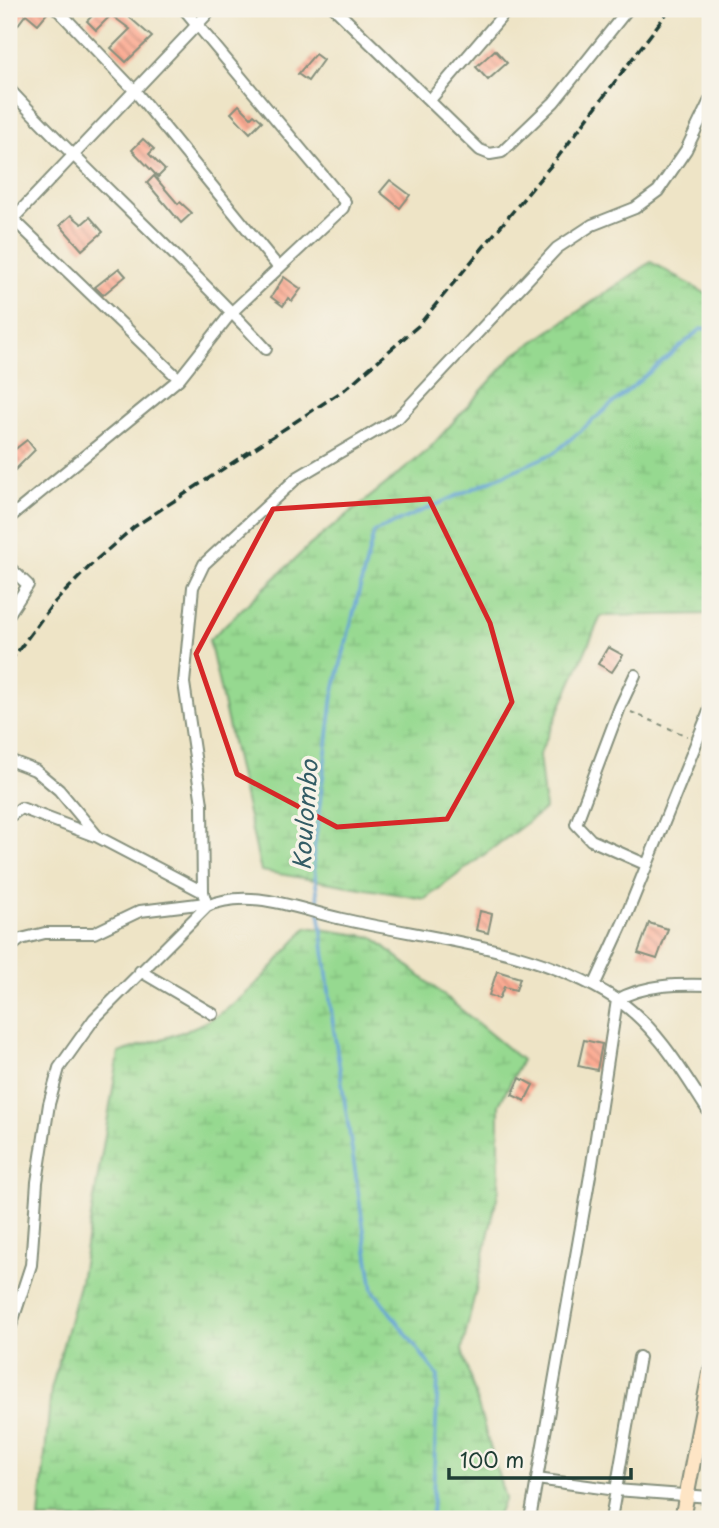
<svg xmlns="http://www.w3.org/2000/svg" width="719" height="1528" font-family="'Playpen Sans',sans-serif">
	<defs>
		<pattern id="wetland-marsh" width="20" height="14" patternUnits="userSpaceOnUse" patternTransform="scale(1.75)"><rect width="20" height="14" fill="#96d990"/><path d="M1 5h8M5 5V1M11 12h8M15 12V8" fill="none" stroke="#81bb7d"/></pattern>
		<pattern id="building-back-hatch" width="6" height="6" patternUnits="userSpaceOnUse" patternTransform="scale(1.75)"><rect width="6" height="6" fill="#fcab93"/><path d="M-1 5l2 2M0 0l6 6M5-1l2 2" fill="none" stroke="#cb8c79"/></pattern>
	</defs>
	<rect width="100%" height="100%" fill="#f7f3e8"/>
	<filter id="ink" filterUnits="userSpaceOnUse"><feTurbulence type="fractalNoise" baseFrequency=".0143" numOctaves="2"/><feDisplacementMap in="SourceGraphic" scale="14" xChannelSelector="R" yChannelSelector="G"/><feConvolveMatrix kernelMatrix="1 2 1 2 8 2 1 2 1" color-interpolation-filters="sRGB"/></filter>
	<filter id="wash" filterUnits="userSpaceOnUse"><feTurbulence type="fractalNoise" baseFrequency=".00686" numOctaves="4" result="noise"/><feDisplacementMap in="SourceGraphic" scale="28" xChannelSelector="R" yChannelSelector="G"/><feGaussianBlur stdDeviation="1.57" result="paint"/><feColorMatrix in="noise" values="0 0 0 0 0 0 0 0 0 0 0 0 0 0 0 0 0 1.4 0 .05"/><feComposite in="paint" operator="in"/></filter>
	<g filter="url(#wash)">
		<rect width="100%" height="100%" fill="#eee4c6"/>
		<!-- wetland -->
		<path fill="url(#wetland-marsh)" stroke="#5a8b62" stroke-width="2" d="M651,262l59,34v318l-109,2 -62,139 6,54 -120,90 -164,-28 -52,-231 101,-95 117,-94 86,-95z
			M307,927l66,10 149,123 -23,45v84l-37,161 43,148 -9,21h-457l12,-129 29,-109 39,-228c34,-12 70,-20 100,-39 35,-22 61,-56 88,-87z"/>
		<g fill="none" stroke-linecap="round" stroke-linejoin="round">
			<!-- stream -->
			<path stroke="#63a3d6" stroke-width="3.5" d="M432,1519l6,-143 -65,-86 -40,-266 -20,-165 20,-164 41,-163 180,-79 147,-124 9,-1"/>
		</g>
		<g id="blocks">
			<!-- building -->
			<path fill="url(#building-back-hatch)" d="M9,9h40v2l-11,13 -12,-10 -9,12 -8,-7z
				M99,9h21l32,28 -26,25 -15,-14 19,-19 -19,-14 -15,15 -9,-9z
				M495,50l12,13 -19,17 -12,-13z
				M315,54l8,6 -15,21 -10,-7z
				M239,105l12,12 3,-3 8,7 -12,12 -19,-20z
				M143,139l11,10 -5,5 16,16 -7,7 -26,-27z
				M154,176l24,28 2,-2 12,11 -11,10 -34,-40z
				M390,180l20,15 -10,13 -20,-16z
				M71,215l11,9 8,-7 13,15 -21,18 -22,-25z
				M119,268l7,8 -23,19 -8,-8z
				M284,277l17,12 -9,12 -4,-3 -5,8 -12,-9z
				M27,440l8,10 -26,26v-22z
				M608,647l15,8 -11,17 -14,-8z
				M480,911l12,3 -4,19 -12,-3z
				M649,923l19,6 -11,30 -19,-6z
				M497,971l23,7 -4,12 -12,-3 -5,12 -10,-4z
				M584,1040l18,4 -5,26 -19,-4z
				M520,1078l13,7 -8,16 -13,-6z"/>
		</g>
	</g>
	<g filter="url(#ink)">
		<use href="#blocks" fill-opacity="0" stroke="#86907d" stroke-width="2"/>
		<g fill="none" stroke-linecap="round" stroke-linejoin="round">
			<defs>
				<path id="street" d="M57,9l78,82 144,177
					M335,9l145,141 10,4 12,-2 52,-50 74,-93
					M9,89c83,89 175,170 257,260
					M430,100l78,-91
					M10,216l169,163
					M9,223l203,-214
					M9,518l170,-139 53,-67 111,-104 2,-6 -161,-193
					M9,567l19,18 -19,29
					M635,675l-15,32 -44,117 15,16 54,24
					M9,760l26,10 24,20 39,47 105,55
					M9,817l12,-9 74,28
					M207,906l-4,-14 -1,-88 -18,-121 9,-96 11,-23 94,-87 100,-59 159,-170 35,-23 43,-17 23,-17 28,-41 24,-50
					M9,948l12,-9 24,-6h49l46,-22 66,-8
					M140,971l73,43
					M594,986l33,-72 83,-205
					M9,1332l22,-67 6,-83 12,-78 10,-36 35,-49 113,-113c43,-19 93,4 135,13 93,21 192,27 274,80 41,27 68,75 94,115
					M537,1479l79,11 94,7
					M530,1519l62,-355 25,-164c28,-16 61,-16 93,-15
					M611,1519l28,-162"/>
				<path id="secondary" d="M682,1519l28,-146"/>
			</defs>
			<!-- street casing -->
			<use href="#street" stroke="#86907d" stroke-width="14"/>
			<!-- secondary casing -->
			<use href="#secondary" stroke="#86907d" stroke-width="18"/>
			<!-- path -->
			<path stroke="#86907d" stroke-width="2" stroke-dasharray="5 5" stroke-linecap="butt" d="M631,712l56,24"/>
			<!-- street -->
			<use href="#street" stroke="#fff" stroke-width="10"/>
			<!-- secondary -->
			<use href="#secondary" stroke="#fee5c5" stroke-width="14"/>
			<!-- rail -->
			<path stroke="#1f3d34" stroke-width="3.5" stroke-dasharray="10 5" stroke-linecap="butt" d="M9,663l43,-58 43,-44 39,-34 210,-137 74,-64 140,-169 112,-148"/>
		</g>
	</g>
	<!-- marked area -->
	<path fill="none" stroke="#d62828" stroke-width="5" stroke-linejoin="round" d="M429,499l61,124 22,79 -65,117 -110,8 -100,-53 -41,-120 77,-145z"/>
	<g text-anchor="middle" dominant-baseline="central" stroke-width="7" stroke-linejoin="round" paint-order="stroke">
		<!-- water labels -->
		<g font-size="24" font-style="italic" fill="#335c65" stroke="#f7f3e8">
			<text transform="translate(304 815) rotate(-86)">Koulombo</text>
		</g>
	</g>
	<!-- margin -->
	<rect width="719" height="1528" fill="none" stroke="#f7f3e8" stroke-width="35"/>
	<!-- scale -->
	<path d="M449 1468v10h182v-10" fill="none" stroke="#1f3d34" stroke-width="3.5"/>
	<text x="460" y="1468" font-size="21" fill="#1f3d34" stroke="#f7f3e8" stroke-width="5" paint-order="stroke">100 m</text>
</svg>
